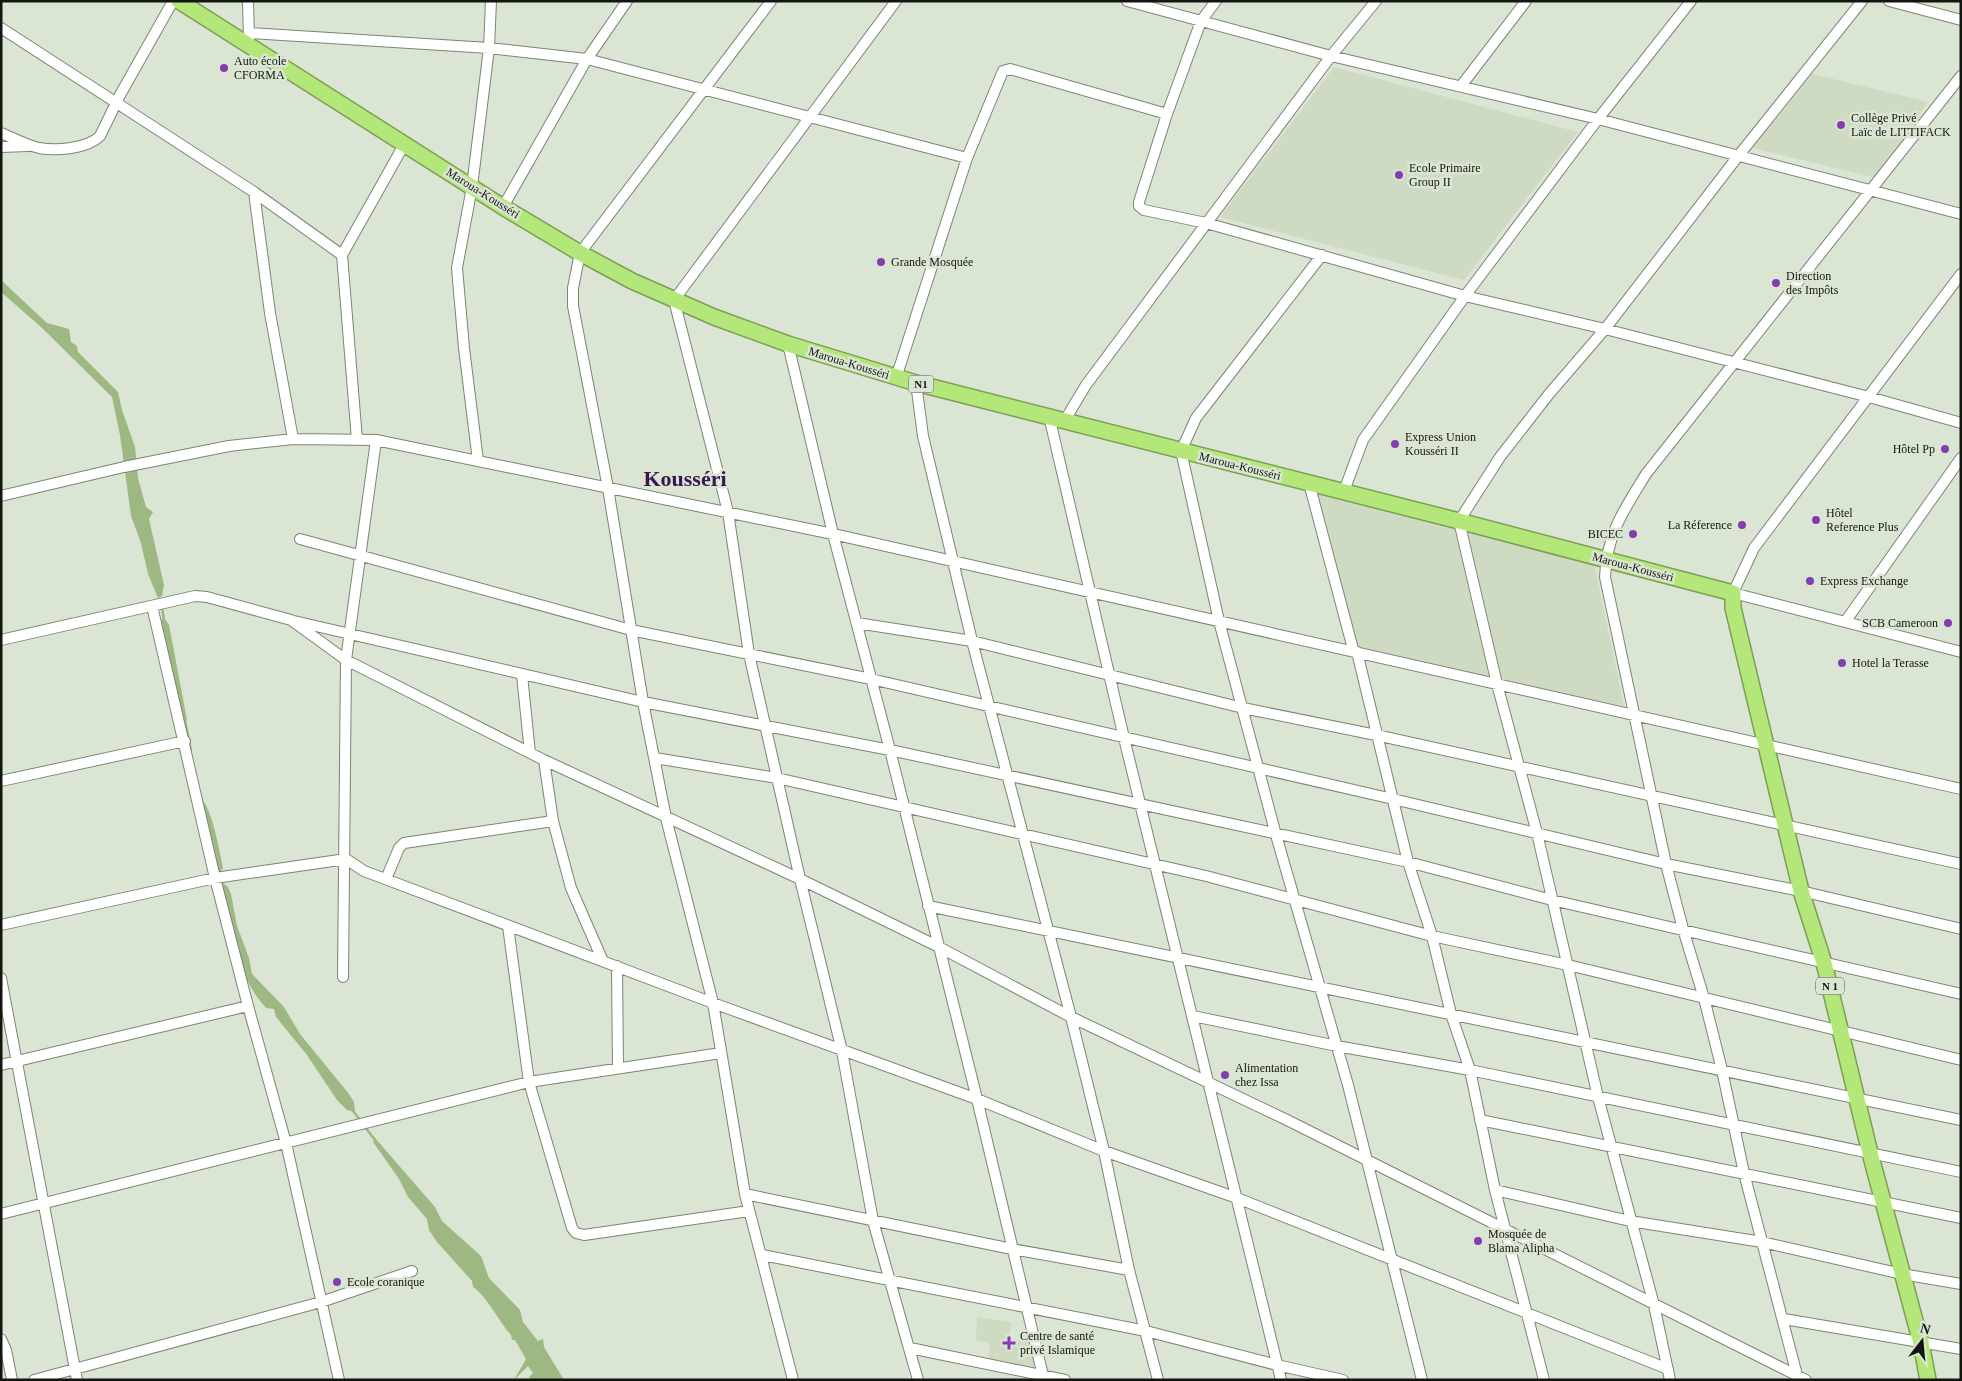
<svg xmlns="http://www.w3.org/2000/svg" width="1962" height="1381" font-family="Georgia,serif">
	<rect width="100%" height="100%" fill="#dbe5d3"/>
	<!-- built -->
	<path fill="#cedbc2" d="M1334,67l244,65 -114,148 -244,-63z
		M1809,73l119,29 -51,76 -125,-30z
		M1311,487l283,75 30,144 -271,-57z
		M977,1317l34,5 -2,16 20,4 1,14 5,1 -1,12 -46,-7 2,-18 -14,-4z"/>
	<!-- water -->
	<path fill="#9eb883" d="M1,280l46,43 22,6 2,13 6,4 1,6 40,40 4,18 13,37 3,31 8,29 7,5 -4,7 15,66 -2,11 -4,2 -10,-24 -7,-31 -10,-27 -11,-81 -8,-38 -71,-70 -40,-35z
		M162,618l3,1 4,6 18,95 -4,3 -22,-99z
		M201,799c11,8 19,55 22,69l-3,4 -4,-5z
		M222,882l6,5 3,7 6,32 12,32 3,16 32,33 16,27 49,60 5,8 1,10 -8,-2 -10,-10 -30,-45 -31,-38 -2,-8 -8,-1c-29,-33 -28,-61 -38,-101 -2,-8 -6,-15 -7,-22z
		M375,1138l60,69 7,14 39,35 8,22 31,32 3,12 15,19 5,-2 1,8 20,33h-33l-2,-3 4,-4 -5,-7 -14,14 12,-21 -11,-19h-3l-1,-5c-12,-13 -24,-39 -38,-48l-1,-6 -35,-39 -8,-12 -2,-11 -19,-22 -9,-18 -26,-37z"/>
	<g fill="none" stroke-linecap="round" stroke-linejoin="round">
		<!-- stream -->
		<path stroke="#9eb883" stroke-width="2.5" d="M162,607l2,14
			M185,720l6,31
			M353,1111l7,9
			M365,1127l10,13"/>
		<defs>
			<path id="minor" d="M248,1l1,38
				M771,1l-191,252 -7,35v18l35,182 35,214 23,116 47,185 32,191 267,55 117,21
				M896,1l-222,299 54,212 21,142 51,225 42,172 31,170 45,159
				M1127,1l204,55 267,63 363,95
				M1216,1l-15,20 -34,93 -28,88v4l5,4 62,13 259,73 140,33 264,68 92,26
				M1889,1l72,19
				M1,28l253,164 88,63
				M249,33l240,15 98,11 380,99
				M1461,86l65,-85
				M1,133c12,5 25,12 38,15 17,3 48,1 61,-12l20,-41 53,-94
				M1,147l27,-1
				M254,192l16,121 23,126
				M503,207l84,-148 40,-58
				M1322,255l-126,163 -15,33 38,170 57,214 72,250 74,295
				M1961,274l-207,274 -21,45 228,59
				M788,344l45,190 57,216 87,349 67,281
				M896,378l71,-220 36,-87 7,-2 157,45
				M916,383l7,53 49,205 99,376 33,134 25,119 29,110
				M1049,416l75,322 157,642
				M1065,420l21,-35 245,-329 45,-55
				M357,440l-15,-185 63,-112
				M478,461l-14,-113 -7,-80 15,-81 17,-139 2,-47
				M1309,483l44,166 4,3 51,210 24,74 19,78 19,56 25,120 49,190
				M1344,491l19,-51 102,-144 133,-177 93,-118
				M1,496l123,-29 105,-21 64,-7 83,1 457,94 1128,255
				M300,539l331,91 240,49 522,120 273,65 135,27 160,38
				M152,606l63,272 33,128 38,137 53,237
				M294,621l349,81 247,48 518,112 144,38 409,94
				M1845,622l116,-164
				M857,623l115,18 271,67 133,27 585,129
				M1,640l194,-44 12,1 84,23 55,40 198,100 256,119 137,67 134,71 216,103 519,260
				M522,675l8,78
				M655,758l122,20 429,98 226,60 136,29 393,95
				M544,760l9,61 18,67 31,71
				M1,781l184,-40
				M386,879l13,-31 5,-5 149,-22
				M928,906l1033,214
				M1,925l214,-47 131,-19 18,12 349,132 264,96 127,52 133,47 431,171
				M508,926l21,156 43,146 4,5 8,2 165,-24
				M617,966l1,101
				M343,977l3,-317 30,-220
				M1,978l76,402
				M1193,1016l144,30 133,24 491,102
				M1,1065l247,-59
				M1480,1120l481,98
				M1495,1190l135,31 132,21 140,32 59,10
				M745,1194l48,186
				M1,1214l528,-132 192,-29
				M762,1255l384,76 131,34 66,15
				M1784,1319l177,30
				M1,1339l5,11 6,30
				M910,1348l155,32
				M1798,1379l-54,-206 -22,-103 -18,-72 -21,-69 -17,-65 -61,-287c2,-44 19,-67 41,-103l315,-398
				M34,1380l287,-78 91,-31
				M1670,1380l-16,-75 -56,-208 -61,-264 -40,-149 -38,-163 41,-64 49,-63 56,-65 134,-174 123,-154"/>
			<path id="highway" d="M179,1l324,206 77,46 52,28 82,36 74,27 128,39 543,138 274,72v15l68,283 23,72 46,190 51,190 7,37"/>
		</defs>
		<!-- minor casing -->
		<use href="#minor" stroke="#7c8574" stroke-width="12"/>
		<!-- highway casing -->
		<use href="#highway" stroke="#7c9e55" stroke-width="18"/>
		<!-- minor -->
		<use href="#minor" stroke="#fff" stroke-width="10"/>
		<!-- highway -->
		<use href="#highway" stroke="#b4e77a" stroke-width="15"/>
	</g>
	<!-- markers -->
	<g fill="#843db0" stroke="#dbe5d3" stroke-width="2">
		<circle cx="224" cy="68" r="5"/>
		<circle cx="1841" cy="125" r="5"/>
		<circle cx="1399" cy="175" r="5"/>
		<circle cx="881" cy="262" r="5"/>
		<circle cx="1776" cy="283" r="5"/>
		<circle cx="1395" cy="444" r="5"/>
		<circle cx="1945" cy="449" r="5"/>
		<circle cx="1816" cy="520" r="5"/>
		<circle cx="1742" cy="525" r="5"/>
		<circle cx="1633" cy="534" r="5"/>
		<circle cx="1810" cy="581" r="5"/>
		<circle cx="1948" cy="623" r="5"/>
		<circle cx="1842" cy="663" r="5"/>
		<circle cx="1225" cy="1075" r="5"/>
		<circle cx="1478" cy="1241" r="5"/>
		<circle cx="337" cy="1282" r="5"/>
		<path d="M1006.5 1335.5h5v5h5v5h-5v5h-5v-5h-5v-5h5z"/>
	</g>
	<g text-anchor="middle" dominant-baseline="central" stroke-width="5" stroke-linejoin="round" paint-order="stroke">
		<!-- shield labels -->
		<g fill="#dbe5d3" stroke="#4f544a" stroke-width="1">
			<rect x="908.5" y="375.5" width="25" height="17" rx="4"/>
			<rect x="1816" y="977.5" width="28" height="17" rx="4"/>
		</g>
		<g font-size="11" font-weight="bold" fill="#131610">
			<text x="921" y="384">N1</text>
			<text x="1830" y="986">N 1</text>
		</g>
		<!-- poi labels -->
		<g font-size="12" fill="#131610" stroke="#dbe5d3" text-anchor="start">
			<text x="234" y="61">Auto école<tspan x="234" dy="14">CFORMA</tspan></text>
			<text x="1851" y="118">Collège Privé<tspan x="1851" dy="14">Laïc de LITTIFACK</tspan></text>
			<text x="1409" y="168">Ecole Primaire<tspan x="1409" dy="14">Group II</tspan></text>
			<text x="891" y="262">Grande Mosquée</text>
			<text x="1786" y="276">Direction<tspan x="1786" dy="14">des Impôts</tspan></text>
			<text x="1405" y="437">Express Union<tspan x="1405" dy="14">Kousséri II</tspan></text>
			<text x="1935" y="449" text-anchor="end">Hôtel Pp</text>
			<text x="1826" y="513">Hôtel<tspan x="1826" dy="14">Reference Plus</tspan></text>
			<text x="1732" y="525" text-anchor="end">La Réference</text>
			<text x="1623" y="534" text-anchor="end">BICEC</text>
			<text x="1820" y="581">Express Exchange</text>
			<text x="1938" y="623" text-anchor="end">SCB Cameroon</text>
			<text x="1852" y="663">Hotel la Terasse</text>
			<text x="1235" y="1068">Alimentation<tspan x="1235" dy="14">chez Issa</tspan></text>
			<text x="1488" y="1234">Mosquée de<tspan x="1488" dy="14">Blama Alipha</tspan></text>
			<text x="347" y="1282">Ecole coranique</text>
			<text x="1020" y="1336">Centre de santé<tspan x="1020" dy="14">privé Islamique</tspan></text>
		</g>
		<!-- street labels -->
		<g font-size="12" fill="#131610" stroke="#dbe5d3">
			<text transform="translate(483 193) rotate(32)">Maroua-Kousséri</text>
			<text transform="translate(849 363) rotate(17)">Maroua-Kousséri</text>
			<text transform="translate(1240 466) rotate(14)">Maroua-Kousséri</text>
			<text transform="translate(1633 567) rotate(15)">Maroua-Kousséri</text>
		</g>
		<!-- town labels -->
		<g font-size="22" font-weight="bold" fill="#39184f" stroke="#dbe5d3">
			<text x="685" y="478">Kousséri</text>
		</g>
	</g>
	<!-- border -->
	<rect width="1962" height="1381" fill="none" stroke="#131610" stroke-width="5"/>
	<!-- north arrow -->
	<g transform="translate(1922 1341) rotate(16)" stroke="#dbe5d3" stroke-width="4" paint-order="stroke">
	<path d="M0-4L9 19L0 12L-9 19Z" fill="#131610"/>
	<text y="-8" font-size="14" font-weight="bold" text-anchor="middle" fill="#131610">N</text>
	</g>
</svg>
